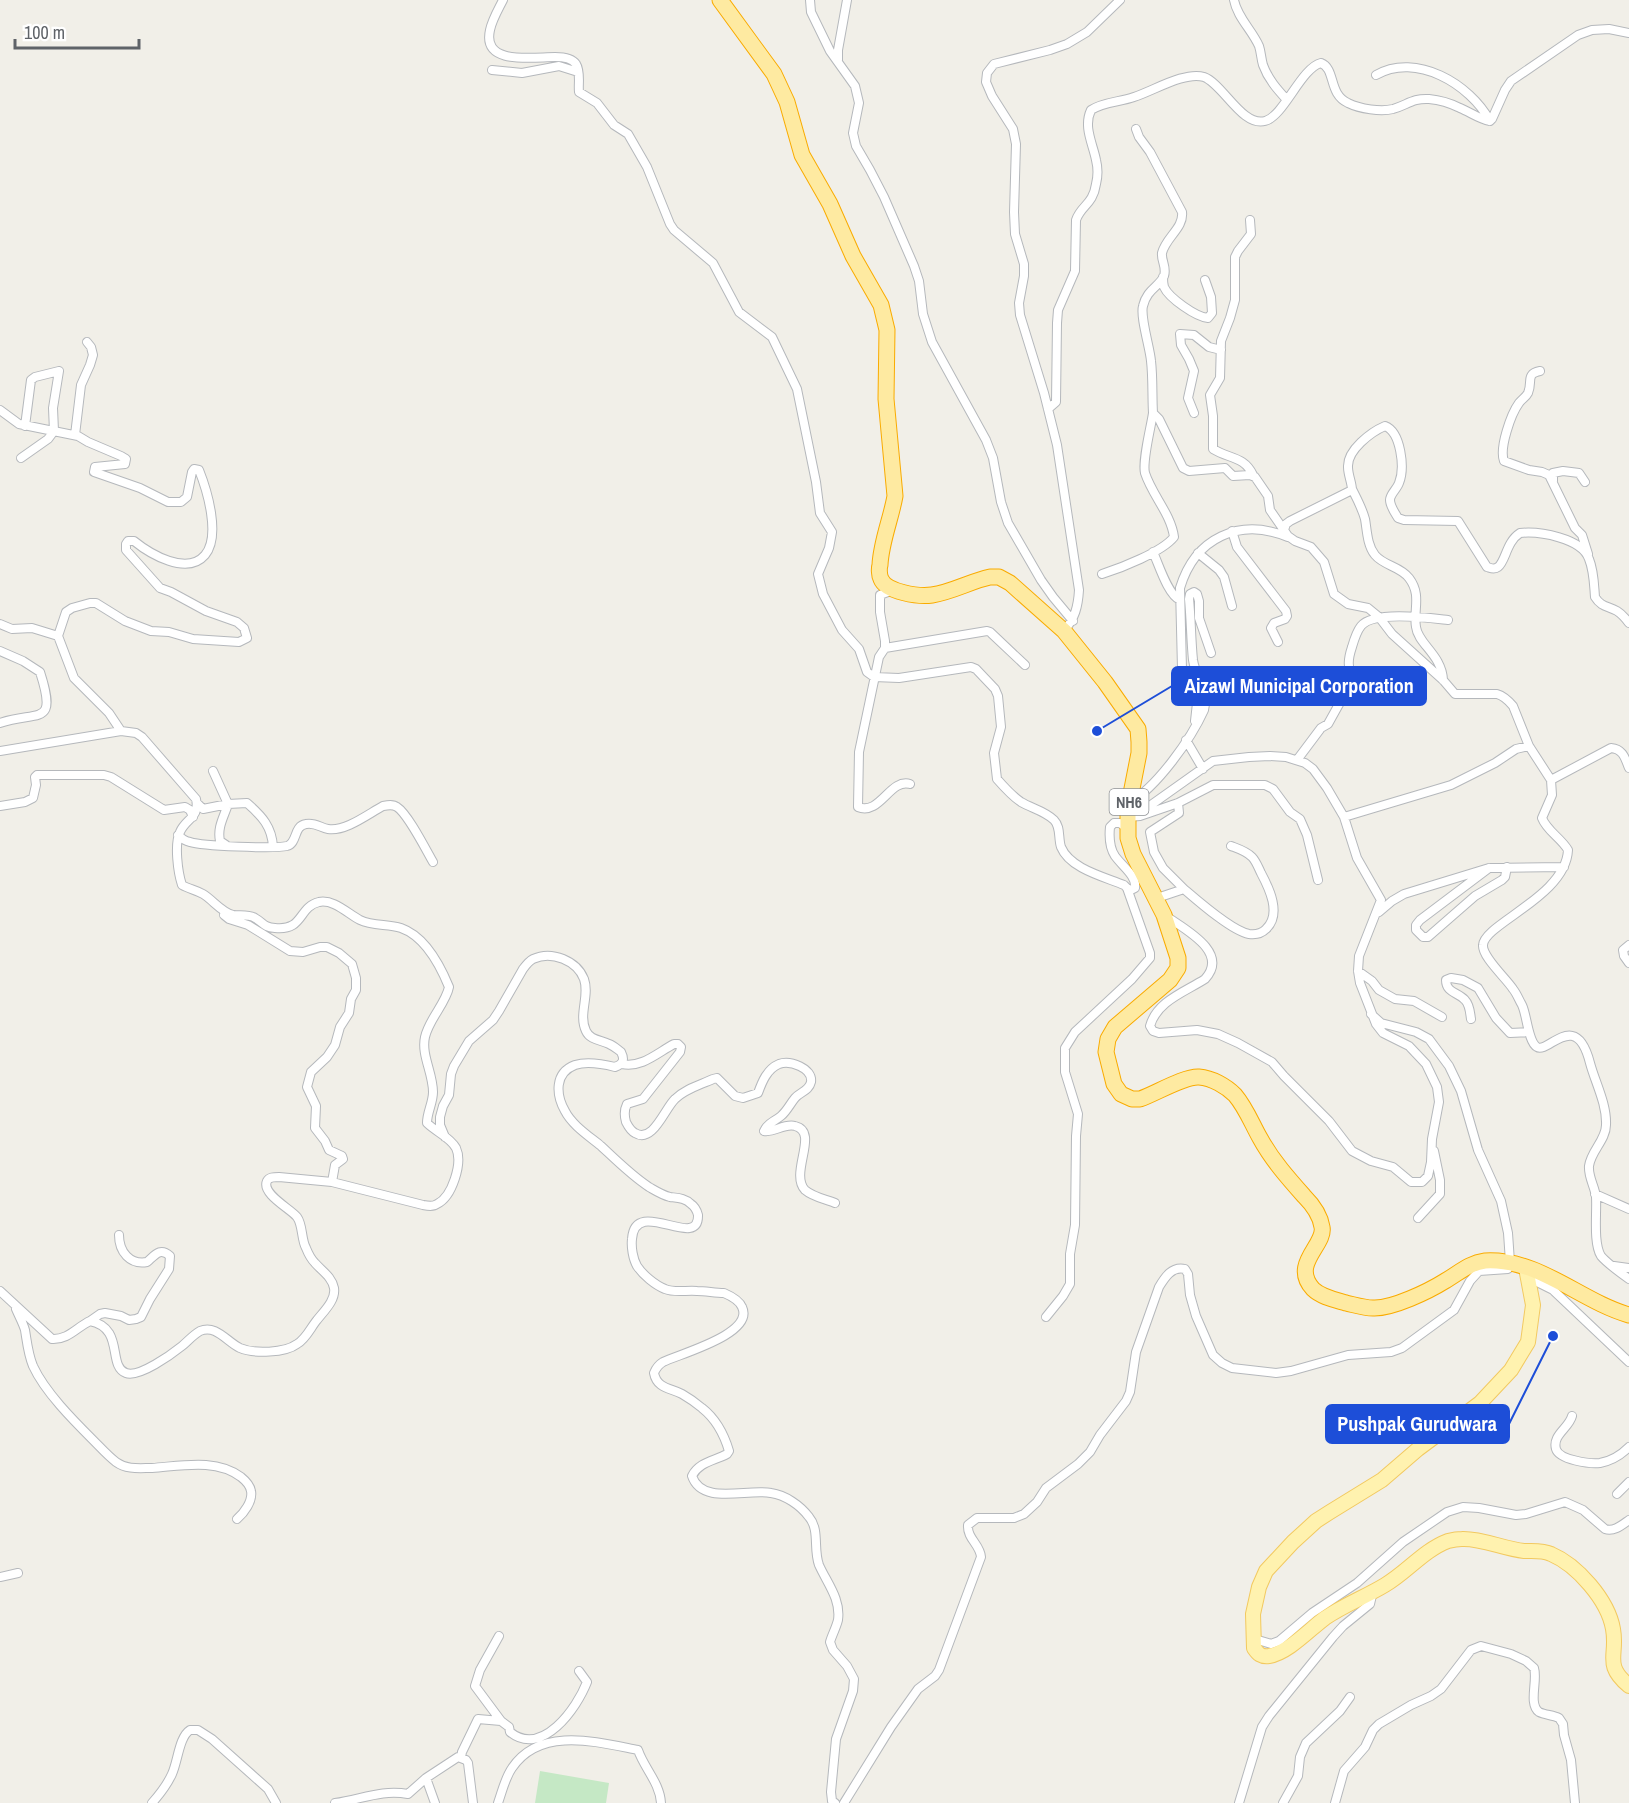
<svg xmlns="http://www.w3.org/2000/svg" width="1629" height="1803" font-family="'Archivo Narrow',sans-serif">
	<rect width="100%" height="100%" fill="#f1efe8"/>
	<!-- pitch -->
	<path fill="#c5e8c5" d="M540,1771l69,12 -3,20h-71z"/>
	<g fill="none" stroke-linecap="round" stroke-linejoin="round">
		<defs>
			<path id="minor" d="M503,0c-5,10 -11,20 -13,30 -8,36 43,27 65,27 6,0 17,1 21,7 5,8 2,20 3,28l18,11 17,22 14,9 19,33 23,57 4,6 39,33 26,49 33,25 25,52 19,93 4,31 12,19 -3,16 -11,26 5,20 19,36 17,19 8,23 7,5 25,1 72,-11 5,2 19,20 3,7 3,31 -7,26 3,26c7,8 15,17 24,23 10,6 24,9 33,18 7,7 4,18 7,27 9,22 44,30 63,38l3,3 23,65v5l-18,21 -57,53 -10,16v24l13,42 -2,22 -1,89 -5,29v30l-7,12 -17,21
				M810,0l1,12 19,39 25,35 4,17 -6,30 3,13 14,24 14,27 30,69 5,15 4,33 9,28 54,98 7,18 8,44 7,21 33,57 12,17 20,24
				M1234,0c3,17 18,30 25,46 2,6 2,12 4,19 5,14 14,24 24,35
				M838,60v-10l9,-50
				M492,70l30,3 37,-7 19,6
				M1376,75c40,-23 94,9 114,46
				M1136,129l3,8 11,15 32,60c2,16 -16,25 -20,41 -1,8 5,14 2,23 -5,11 -17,13 -21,30 -3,11 7,42 8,55 2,17 1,35 2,52l6,6 24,49 6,3 36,-3 8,8 17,-1 5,2 13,19 2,14 18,26 7,5 16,6 13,15 10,32 14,10 20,4 11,9 13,17 51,46 12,14h42c7,2 11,6 16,12l16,40 22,34 1,15 -10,23c5,13 19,20 26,32 -2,46 -84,74 -85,95 -1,12 23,33 30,44 4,5 6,11 9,16 5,10 6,37 15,42 11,7 39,-39 53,16 5,19 17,41 16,62 0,15 -15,26 -17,41 -1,11 6,21 7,31 1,16 -3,46 5,59 5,6 21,18 28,23
				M1250,220l1,14 -13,17 -3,6v43l-5,18 -9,23 -1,37 -10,17 3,21v33c16,10 31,7 40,26
				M1163,277c0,4 0,6 1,10 5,11 32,30 44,31l4,-5 -1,-16 -6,-17
				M1540,371c-15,3 -7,11 -12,22 -2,4 -6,6 -9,10 -8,11 -20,45 -15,58l25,9 13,2 7,3 26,53 7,7 6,19
				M1048,409l8,-7 1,-79 1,-13 17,-39 1,-51c5,-15 17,-15 20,-36 2,-8 2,-16 0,-24 -3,-16 -13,-33 -5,-50 12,-8 29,-8 43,-13 19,-6 51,-26 70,-20 19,7 38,50 61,44 19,-5 36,-53 56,-58 15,6 7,31 27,40 12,6 33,9 45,6 14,-4 20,-11 36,-10 11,1 21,4 31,9 10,4 19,11 30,13l2,-2 13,-29 6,-9 67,-46 14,-5 17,-1 20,4
				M0,410l19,14 59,12 10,6 33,14 5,3 -1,5 -30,3 -1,5 46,16 28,14h13l6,-5 5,-25 2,-3 5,1c8,20 22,66 6,85 -18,21 -55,-1 -71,-14h-6l-2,3v6l34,38 11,4 35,19 31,11 7,6 3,10 -8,4 -46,-3 -24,-7 -18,-1 -26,-10 -29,-18h-6l-18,5 -6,4 -8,24 16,42 35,35 12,18
				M1194,413l-6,-15 6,-27 -5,-12 -8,-14 -1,-11 14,1 15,12 12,3
				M75,435l6,-50 9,-20 3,-10 -2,-8 -4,-5
				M21,458l27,-19 6,-8 -1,-23 6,-37 -24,6 -4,3 -6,46
				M1553,481v-8l10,-2 16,2 6,9
				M1352,489c5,10 10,19 13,30 2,11 2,26 10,36 9,11 25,11 34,23 13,17 4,32 7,49 2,17 26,28 27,53
				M1284,530l2,-6 4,-3 62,-31c0,-7 -4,-15 -4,-23 -1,-17 23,-35 37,-41 16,6 20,42 14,57 -2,6 -9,11 -9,17 0,6 5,13 8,18l6,2 54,1 29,46c4,1 7,3 11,0 8,-6 8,-25 22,-34 19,-2 62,5 69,26 5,12 5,26 6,38 6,10 13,9 22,14 5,3 9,8 12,12
				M1232,531l5,16 49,64 1,5 -2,3 -11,4 -3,5 7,14
				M1153,552c6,13 15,43 27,48
				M1198,553l21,17 5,7 8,29
				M1102,574c19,-6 60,-22 72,-37 -3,-23 -22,-42 -29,-64 -3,-12 6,-46 8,-60
				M0,624l12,5 20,-1 26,8
				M1064,631c11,-13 14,-24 15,-41l-22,-145 -13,-52 -24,-78 -1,-12 5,-27v-12l-9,-30 -1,-22 2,-68 -3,-15 -21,-33 -6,-14 1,-9 7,-9 56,-14 17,-6 20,-12 33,-32
				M885,648v-7l-5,-29v-17l13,-5
				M1195,721l3,-27 -16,-25 -2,-81c15,-50 59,-71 108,-51
				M0,723c38,-13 58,5 40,-51l-17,-11 -23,-10
				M1186,740l17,29
				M0,751l121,-20 15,2 6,4 54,62c4,19 -10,19 -16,33 -6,12 -2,41 2,53 7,4 14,5 21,9 10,6 18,18 30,21 7,1 16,-1 22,3 9,5 8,9 20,10 29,3 23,-21 44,-26 15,-3 29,12 41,18 12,6 28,4 41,8 23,8 39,37 48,59 -3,16 -20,32 -24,50 -4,18 8,36 8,55 0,11 -6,20 -6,31 9,9 23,14 29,25 7,15 -4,49 -19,56 -4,3 -9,2 -14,1l-91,-23 -53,-5c-5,0 -10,0 -12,4 -6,13 24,28 30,36 6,8 4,22 9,31 2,5 5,11 9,15 7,8 17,14 19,25 2,12 -10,23 -17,32 -6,7 -11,19 -20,24 -12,9 -43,10 -57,4 -13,-6 -24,-24 -40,-17 -7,4 -12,10 -18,15 -10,8 -43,32 -56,27 -19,-7 -1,-45 -36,-52 -13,6 -22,19 -38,18l-52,-48
				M1297,760l24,-32 7,-4 25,-45c-6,-12 -5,-20 -1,-32 2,-7 5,-16 9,-21 13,-16 69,-8 87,-6
				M213,771l15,33c-4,13 -11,23 -8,37l6,4
				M1551,780l60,-32c12,1 14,10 18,20
				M910,784c-20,-6 -30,32 -52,23l1,-55 20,-95 6,-9 102,-17 3,1 35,33
				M197,803l6,6 25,-5 19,-1c15,13 25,24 26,44
				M1129,803c28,-16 62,-64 75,-93 6,-26 -8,-29 -11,-50 -2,-20 -2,-41 -4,-61l1,-5 4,-2 3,2 2,7v17l12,35
				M1178,803l1,10 -29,19 4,20 9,16 21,21
				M0,806l25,-4 8,-4 3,-13 -1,-8 2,-2h67l7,2 53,33 21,-3 5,3 3,7
				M1128,809l11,-1 12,-3 62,-44 36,-4 21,-1 16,1 19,6 8,6 14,19 17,29 13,41 24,42 -22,56 -1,15 2,12 16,41 7,9 26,13 17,18 11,23 2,15 -7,37 -1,23 -3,14 -6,6h-11l-18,-15 -22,-6 -19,-10 -23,-30 -45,-45 -12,-14 -34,-19 -20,-9 -21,-4 -38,3 -6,-2 -3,-5c7,-25 35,-34 55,-47 25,-27 -21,-50 -39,-63
				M1128,817l12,-1 38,-13 35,-18h52l8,4 17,23 10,7 7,16 11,45
				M1344,817l107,-32 44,-22 21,-14 13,-3
				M178,835c3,3 7,6 12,7 12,4 84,7 97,4 11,-3 6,-20 19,-22 9,-2 15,4 22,5 17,3 40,-15 55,-23 5,-1 10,-2 14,1 11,7 29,43 36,55
				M1489,868l-69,52 -4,5v5l7,7h5l47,-41 27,-16 3,-3 2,-10
				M1127,888l4,2 4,-2c2,-12 -13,-22 -20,-32 -6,-9 -6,-19 -5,-29l4,-4h6l8,6
				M1157,898l27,-9c14,12 48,42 65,45 7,1 12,0 17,-5 16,-15 3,-41 -5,-56 -3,-6 -5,-12 -9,-16 -6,-6 -13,-8 -21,-11
				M1379,912l13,-11 12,-7 85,-26 75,-1
				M224,915l5,4 19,6 42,26 13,1 17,-5h7l12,6 13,11 4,14v12l-5,9 -2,14 -9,14 -5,18 -8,12 -16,15 -4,15 9,19 -1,22 10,13 4,9 13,6 1,3 -8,6 -3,17
				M1629,945l-6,5 1,6 5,7
				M1358,971l14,10 7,9 16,9 19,2 28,16
				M1471,1019c-1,-6 -1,-14 -6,-19 -7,-8 -19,-7 -19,-20l5,-2 12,2 15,8 18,30 14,15 19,-1
				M622,1064c20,4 35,-11 52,-20h4l3,3 -1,5 -37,47 -16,5c-3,6 -3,11 -1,18 2,4 5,9 9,11 18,11 30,-25 40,-34 10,-10 25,-14 38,-20l4,-1 18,18 8,2 15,-5c4,-11 9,-24 21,-29 11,-4 34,4 32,18 -2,9 -11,10 -16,16 -5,6 -8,13 -14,18 -7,6 -13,6 -17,15 10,2 20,-8 31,-5 25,6 -6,47 10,64 8,7 20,9 30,13
				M445,1137l-5,-12v-8l3,-11 6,-11 2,-21 3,-8 15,-25 24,-21 6,-9 24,-42c3,-4 6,-8 10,-10 19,-9 44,2 51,20 6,17 -6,35 2,52 4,9 15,9 23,13 5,2 8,5 12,8 4,8 2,12 -6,15 -12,-3 -28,-6 -40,-2 -21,8 -19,30 -10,46 7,14 24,25 36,35 15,14 31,30 48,41 7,4 13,8 21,10 8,1 15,1 21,7 3,2 6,7 7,11 1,37 -63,-20 -66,24 -1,8 1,20 5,27 6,9 18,19 28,23 9,4 22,1 32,2 9,0 18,2 27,2 7,3 15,7 18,14 13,27 -63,47 -79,55 -5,3 -7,6 -9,11 3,16 17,15 28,21 7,4 14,9 20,14 14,11 22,26 27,43l-2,3c-13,7 -28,8 -35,22 10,30 56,12 79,17 14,2 29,12 38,24 11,13 4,32 10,48 8,18 22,34 19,55 -2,8 -6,15 -8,22l3,8 14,16 7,13 -1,12 -17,48 -5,53 1,9 3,2
				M1595,1194l34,15
				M1418,1218l22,-24v-14l-6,-29
				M1614,1266l15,2
				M1527,1277l26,13 76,72
				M16,1309c3,7 7,14 9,21 2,12 3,24 8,36 12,26 40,54 60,74 8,8 15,16 23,22 11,8 24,6 36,6 29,-2 64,-10 89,9 5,4 9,8 10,14 2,10 -7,22 -14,28
				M90,1321l10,-7 5,-1 16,3 8,4 7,-1 5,-2 9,-18 19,-30 1,-13c-10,-9 -15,-1 -23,6 -17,3 -28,-10 -28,-27
				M1572,1416c-3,12 -20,19 -16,33 3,11 34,15 44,14 11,-2 21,-8 29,-16
				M1617,1494l12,-12
				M0,1577l18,-4
				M499,1636l-19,34 -5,16 26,35
				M1253,1642l5,-2 13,4 8,-3 33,-28 45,-30 46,-41 44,-30 16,-5 16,1 37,7 10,-1 39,-12 18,8 22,19c9,3 17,-4 24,-9
				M461,1757l1,-5 16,-33 23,2 8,6 1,5c32,26 67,-24 77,-50l-8,-11
				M426,1778l9,25
				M152,1803c8,-9 15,-18 20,-29 6,-13 7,-37 18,-44h8l14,9 56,50 8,14
				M335,1803c25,-3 46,-14 73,-9l18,-16 32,-21 8,3 2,3 5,40
				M498,1803c4,-11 7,-25 14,-35 28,-42 85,-26 126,-18 6,18 22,33 23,53
				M844,1803l47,-76 27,-38 17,-13 4,-6 42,-113c-1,-13 -14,-18 -13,-32l9,-7h37l10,-4 13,-12 9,-14 32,-24 12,-12 10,-17 26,-34 4,-9 6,-40 23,-65c6,-10 13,-21 26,-18l3,5 2,21 6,21 17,39 9,8 10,5 44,5 15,-2 57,-16 43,-3 11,-4 52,-38 16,-29 9,-10 29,-2 2,-7 -2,-29 -7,-32 -23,-51 -17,-59 -12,-25 -20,-27 -13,-7 -35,-9 -10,-9
				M1239,1803l23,-76 7,-11 64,-79 10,-11 27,-22 3,-13
				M1283,1803l15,-27 2,-19 6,-14 34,-32 10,-14
				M1335,1803l9,-32 21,-24 8,-17 6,-6 32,-19 20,-9 10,-7 30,-39 10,-4 30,8 15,7 8,7c4,12 -6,36 5,44 6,3 14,3 20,6l4,6 1,11 7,25 4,43"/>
			<path id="primary" d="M1526,1268l7,37 -5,37 -17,28 -31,33 -62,46 -36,31 -52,32 -14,9 -23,21 -27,29 -7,16 -6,27 1,34c4,6 7,9 15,8 19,-3 41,-27 56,-38 19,-13 40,-21 60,-33 22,-13 39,-35 63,-44 4,-1 10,-2 14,-2 19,-1 42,10 62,12 9,0 19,-1 27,3 26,11 57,46 62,75 5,27 -10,35 16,57"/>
			<path id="trunk" d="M720,0l54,74 13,28 15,53 28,49 23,52 28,49 6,25 -1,69 9,97c-4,23 -14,46 -15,69 -1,3 -1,10 1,14 5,13 38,18 51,16 20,-3 39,-14 58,-18h9l11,6 54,48 41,51 33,47 1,13v11l-11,56v29l5,16 31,61 14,43v10l-8,12 -55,47 -7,12 -2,13 8,32 7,10 11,5h8c15,-5 44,-23 59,-22 13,1 27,9 36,18 11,13 17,29 25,43 12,22 28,40 44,58 9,9 16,18 18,31 4,18 -32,37 -9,62 8,8 23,11 33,14 9,2 18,5 27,5 19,1 56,-17 72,-27 14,-8 24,-18 40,-20 54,-3 95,40 144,54"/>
		</defs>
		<!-- minor casing -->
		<use href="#minor" stroke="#b5b8bc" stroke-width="10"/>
		<!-- primary casing -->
		<use href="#primary" stroke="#f2c960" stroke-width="16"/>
		<!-- trunk casing -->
		<use href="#trunk" stroke="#f9ab00" stroke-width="17"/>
		<!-- minor -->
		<use href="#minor" stroke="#fff" stroke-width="8"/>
		<!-- primary -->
		<use href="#primary" stroke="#fff2af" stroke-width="14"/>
		<!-- trunk -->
		<use href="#trunk" stroke="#feeaa1" stroke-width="15"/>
	</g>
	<g text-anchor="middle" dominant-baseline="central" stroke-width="4.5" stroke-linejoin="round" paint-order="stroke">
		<!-- shield labels -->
		<rect fill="#fff" stroke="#8f9295" stroke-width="1.5" x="1109.5" y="789" width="39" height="26" rx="4.5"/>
		<g font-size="16" font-weight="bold" fill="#5f6368">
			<text x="1129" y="802">NH6</text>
		</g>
	</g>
	<!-- callouts -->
	<path fill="none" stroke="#1d4ed8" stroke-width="2" d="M1097 731L1172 686M1553 1336L1509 1424"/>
	<g fill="#1d4ed8" stroke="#fff" stroke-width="2">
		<circle cx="1097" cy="731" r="6"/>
		<circle cx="1553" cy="1336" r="6"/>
	</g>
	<g fill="#1d4ed8" stroke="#1d4ed8" stroke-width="2">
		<rect x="1172" y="667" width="254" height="38" rx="6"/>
		<rect x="1326" y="1405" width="183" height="38" rx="6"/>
	</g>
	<g font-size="20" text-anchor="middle" font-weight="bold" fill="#fff">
		<text x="1299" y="693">Aizawl Municipal Corporation</text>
		<text x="1417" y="1431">Pushpak Gurudwara</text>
	</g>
	<!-- scale -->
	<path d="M15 39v9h124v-9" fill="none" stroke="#5f6368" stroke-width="3"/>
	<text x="24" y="39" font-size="18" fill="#5f6368" stroke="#ffffff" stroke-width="4.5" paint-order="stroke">100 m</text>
</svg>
